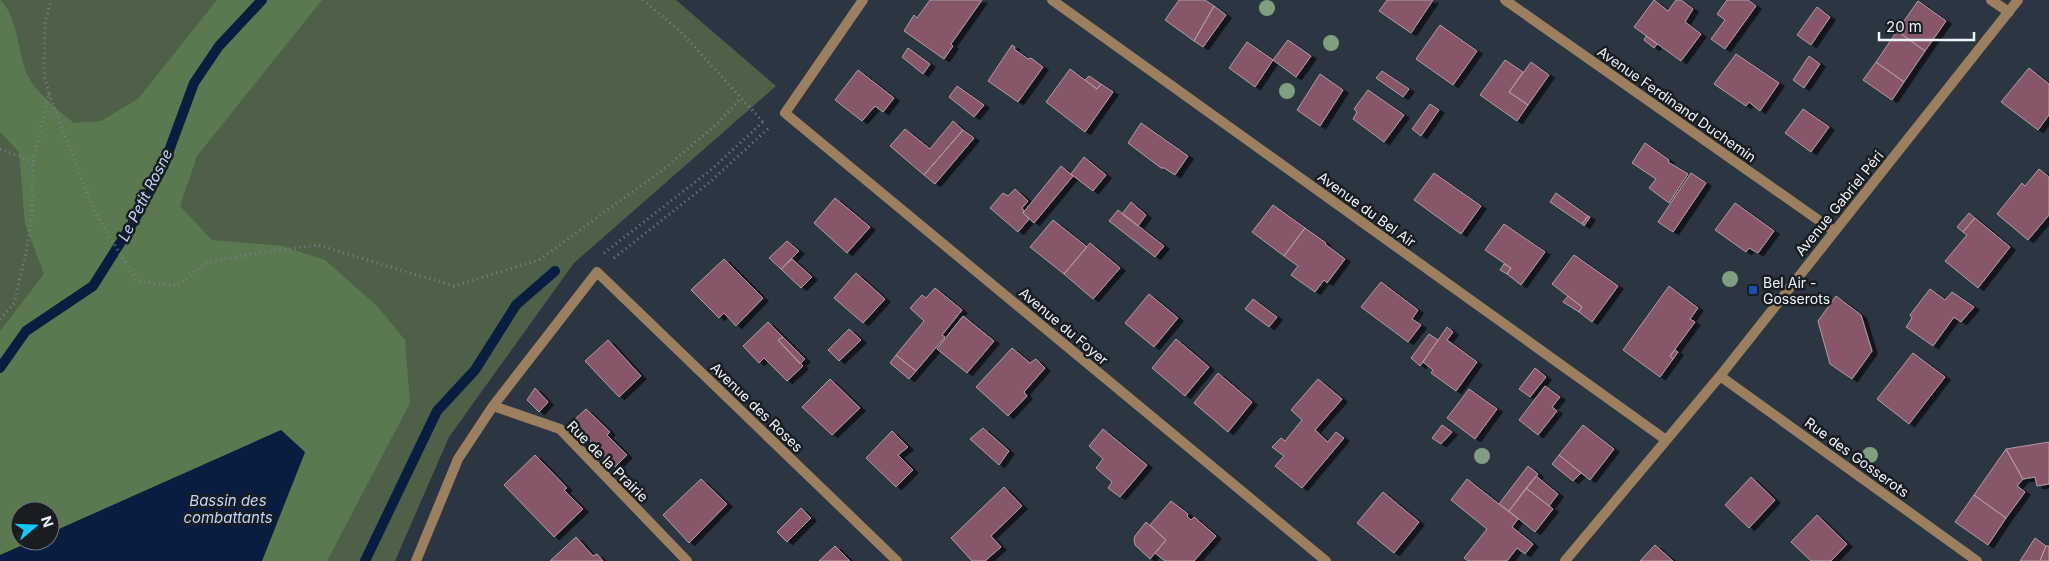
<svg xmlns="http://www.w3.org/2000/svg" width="2049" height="561" font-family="Inter,sans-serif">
	<defs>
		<filter id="shadow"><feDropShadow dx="5.5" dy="3" stdDeviation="0" flood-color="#0009"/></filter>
	</defs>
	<rect width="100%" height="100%" fill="#2c3642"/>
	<!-- green -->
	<path fill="#4e6048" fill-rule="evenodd" d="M0,0h676l100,86 -202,177 -125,174 -54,124h-395zM20,511h30v30h-30z"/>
	<!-- forest -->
	<path fill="#5b7950" d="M0,0c16,13 19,53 26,72 7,18 33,39 48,51l27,-2 37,-22 79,-99h105l-125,156 -17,50 32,34 70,6 43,14 52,46 28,34 5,63 -83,158h-65l43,-108 -24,-23 -231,103v-22h-30v30h12l-32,14v-224l44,-57 -19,-50 -6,-72 -19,-20z"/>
	<!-- water -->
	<path fill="#091d40" d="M281,430l24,22 -43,109h-262v-6l32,-14h18v-8z"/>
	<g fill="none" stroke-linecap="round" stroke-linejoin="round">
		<!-- stream -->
		<path stroke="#091d40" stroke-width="10" d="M0,368l26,-37 67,-45 41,-65 29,-54 31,-84 25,-37 43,-46
			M365,561l72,-150 38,-41 41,-65 39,-34"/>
	</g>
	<!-- building -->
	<path fill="#885769" stroke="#b09ca3" filter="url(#shadow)" d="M930,0h52l-31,44 2,2 -9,13 -40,-28 10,-16 3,3z
		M1179,0h26l9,6 -20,35 -29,-21z
		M1387,0h46l-22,33 -32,-22z
		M1654,0l14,11 8,-11h5l12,9 -8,13 16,12 -20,27 -47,-34z
		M1727,0h21l8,6 -31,43 -14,-10 14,-19 -8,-6z
		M1918,1l28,20 -21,30 -28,-20z
		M1214,6l12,9 -23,32 -9,-6z
		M1817,7l13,10 -19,28 -14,-10z
		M1440,25l37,26 -24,34 -37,-26z
		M1897,31l28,20 -21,31 -28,-20z
		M1646,36l11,8 -3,4 -10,-8z
		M1288,40l23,16 -15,21 -23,-17z
		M1247,42l26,18 -18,27 -26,-19z
		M1012,45l3,2 -1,2 14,10 3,-1 12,9 -25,35 -30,-21z
		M908,48l22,16 -7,10 -21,-17z
		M1736,54l43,29 -19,28 -11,-9 -3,4 -32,-22z
		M1809,56l11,8 -16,24 -11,-8z
		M1505,60l18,12 -14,20 19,13 -11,16 -37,-26z
		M1531,62l18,13 -21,30 -19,-13z
		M1876,62l28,20 -12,18 -29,-20z
		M2029,68l20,16v31l-11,15 -37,-28z
		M1070,69l27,20 4,-5 12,8 -28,40 -39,-30z
		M858,70l36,28 -11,14 -8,-6 -13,15 -27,-21z
		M1382,71l27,18 -6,8 -27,-19z
		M1320,74l23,16 -23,36 -23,-16z
		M1089,76l12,8 -4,5 -12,-9z
		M957,86l27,19 -10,12 -25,-20z
		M1368,90l36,25 -20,27 -31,-23 4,-7 -3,-3z
		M1430,104l9,6 -18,26 -9,-7z
		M1803,109l26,18 -18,25 -26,-19z
		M953,121l10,9 -39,45 -34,-29 15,-17 25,20z
		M1141,123l47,33 -13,19 -11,-7h-3l-33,-25z
		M963,130l11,8 -39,46 -11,-9z
		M1645,143l24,17 -1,2 20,12 -19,29 -20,-15 7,-9 -24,-16z
		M1084,157l22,18 -13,16 -22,-17z
		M1061,166l12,10 -39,47 -11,-10z
		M2039,169l10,8v38l-21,25 -31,-26 25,-31 3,3z
		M1434,173l47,33 -20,28 -47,-34z
		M1691,173l15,10 -33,49 -15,-10z
		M1015,189l13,12 -6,7 2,3 -1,2 6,6 -11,13 -28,-24 13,-15 5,3z
		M1556,193l32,23 -6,8 -32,-22z
		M835,198l35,29 -23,26 -33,-30z
		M1131,202l15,13 -8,11 -16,-12z
		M1735,203l39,28 -16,22 -9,-5 -3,4 -31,-22z
		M1273,205l32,23 -21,28 -32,-24z
		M1118,210l46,36 -9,11 -46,-36z
		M1969,213l6,5 -12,14 -6,-5z
		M1588,216l2,1 -6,9 -2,-2z
		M1975,218l35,29 -32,41 -33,-27 22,-26 -4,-3z
		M1053,220l34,27 -23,27 -34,-27z
		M1504,224l41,28 -24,33 -14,-11 4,-6 -26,-18z
		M1305,228l21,15 -1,1 20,15 -18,24 -3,-3 -9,12 -24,-17 7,-9 -14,-10z
		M787,241l12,10 -18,18 -12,-11z
		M1090,243l30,25 -27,31 -29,-25z
		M1574,255l44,31 -26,36 -13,-10 3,-5 -30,-23z
		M724,259l39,39 -27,28 -12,-13 -5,5 -28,-28z
		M792,259l20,18 -11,11 -20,-19z
		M1504,264l7,4 -4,6 -7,-4z
		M856,273l29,26 -22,24 -29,-25z
		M1381,282l37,28 -6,9 9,6 -13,17 -47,-35z
		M1669,286l29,22 -8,11 5,3 -25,34 3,3 -13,18 -37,-27z
		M935,288l27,22 -20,25 3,2 -29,34 -20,-16 28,-34 -14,-13 12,-13 4,3z
		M1930,289l15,11 7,-8 22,15 -13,15 -7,-5 -21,29 -27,-19 6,-9 -2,-3z
		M1149,294l29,24 -24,29 -29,-24z
		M1568,296l14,11 -3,5 -16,-10z
		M1836,296l25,19 11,36 -20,28 -22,-15 -12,-43z
		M1253,299l24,18 -8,10 -24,-18z
		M963,316l31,25 -27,32 -30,-24z
		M768,322l15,15 -5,3 25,26 -16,15 -23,-23 -5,5 -16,-17z
		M1447,327l6,5 -6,8 30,22 -21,29 -25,-18 2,-3 -10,-8z
		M849,329l12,11 -22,21 -11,-11z
		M1429,334l9,6 -18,26 -9,-8z
		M783,337l22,22 -5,5 -22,-24z
		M1176,339l33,28 -24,29 -33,-28z
		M608,340l33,36 -22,21 -34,-36z
		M1012,348l18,15 6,-4 9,9 -21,24 3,4 -19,20 -32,-29z
		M1675,350l3,2 -5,7 -3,-3z
		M1913,353l32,24 -36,47 -32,-25z
		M896,355l20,16 -7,8 -19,-16z
		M1535,368l11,9 -16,20 -11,-8z
		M1218,373l34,29 -24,30 -34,-29z
		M830,379l30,29 -28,27 -30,-28z
		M1318,379l24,20 -27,31 13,12 8,-10 8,6 -42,50 -27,-22 9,-10 -12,-9 9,-9 4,3 17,-21 -11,-10z
		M1545,386l15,11 -8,10 5,4 -19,24 -19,-15z
		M535,388l13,14 -9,10 -12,-12z
		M1469,389l28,20 -22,30 -28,-21z
		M586,409l24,23 -3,3 20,20 -12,12 -43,-45z
		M1442,425l10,7 -11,12 -9,-6z
		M1583,425l31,24 -24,31 -31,-25z
		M983,428l26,23 -10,14 -29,-26z
		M1103,429l44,36 -27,32 -12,-9 4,-6 -16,-14 7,-9 -14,-13z
		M892,431l16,16 -10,8 15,15 -17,17 -30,-29z
		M2049,442v42l-12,2 -2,-9 -12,2 -17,-30z
		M2006,449l17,30 -6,7 8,6 -19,26 -32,-23z
		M535,455l32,33 -3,2 19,19 -29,28 -50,-52z
		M1559,455l22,18 -8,8 -21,-17z
		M1528,466l10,8 -29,37 -10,-7z
		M1536,476l22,18 -9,12 -23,-18z
		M1751,477l24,23 -26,28 -24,-23z
		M701,479l26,25 -38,39 -26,-28z
		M1467,479l51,40 -6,8 21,17 -8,10 -8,-6 -10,13h-39l-4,-3 23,-29 -36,-29z
		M1004,487l18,19 -31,30 10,11 -16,14h-13l-21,-23z
		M1526,488l27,21 -18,23 -26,-21z
		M1383,492l36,30 -25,31 -37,-30z
		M1974,495l32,23 -18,27 -33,-23z
		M1171,501l17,13 -1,2 4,4 3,-3 22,19 -22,25h-29l-10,-8 11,-13 -16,-15z
		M801,508l10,10 -24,24 -10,-10z
		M1817,515l30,29 -16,17h-20l-20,-19z
		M1146,522l20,18 -16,19 -15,-14 -1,-5 1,-4z
		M576,537l17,19 4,-2 6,7h-53z
		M2035,538l11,8 -6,15h-20z
		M1655,545l18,16h-33z
		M835,546l15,15h-31z
		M2046,546h3v15h-9z"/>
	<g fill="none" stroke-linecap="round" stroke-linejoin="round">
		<!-- path -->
		<path stroke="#78818b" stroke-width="3" stroke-dasharray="1 4" stroke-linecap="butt" d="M643,0l37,31 83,91
			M49,94l44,114 43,73 41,5 29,-23 45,-9 67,-9 136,41 85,-26 126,-92 53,-45 23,-25
			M0,149l33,13
			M604,253l108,-84 53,-49
			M614,258l96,-76 60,-55
			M0,319l14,-16 12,-50 6,-40 1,-51 16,-68 -5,-19 1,-52 6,-23"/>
		<!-- street -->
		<path stroke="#9c7f5e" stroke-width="10" d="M863,0l-78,113 541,448
			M1052,0l614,440
			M1505,0l329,231
			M1991,0l18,12
			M1720,376l257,185
			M493,406l67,23 127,132
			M416,561l42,-102 35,-53 104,-134 300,289
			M1565,561l155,-185 298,-376"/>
	</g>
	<!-- trees -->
	<g fill="#809e80">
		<circle cx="1267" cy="8" r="8"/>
		<circle cx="1331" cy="43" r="8"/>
		<circle cx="1287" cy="91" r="8"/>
		<circle cx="1730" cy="279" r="8"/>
		<circle cx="1870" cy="455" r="8"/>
		<circle cx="1482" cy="456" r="8"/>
	</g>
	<!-- markers -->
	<rect fill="#1a4fb4" stroke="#191d22" stroke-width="2" x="1748" y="285" width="10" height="10" rx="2.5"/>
	<g text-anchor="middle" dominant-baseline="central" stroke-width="5" stroke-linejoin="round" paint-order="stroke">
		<!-- street labels -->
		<g font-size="14" fill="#eef4fc" stroke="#191d22">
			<text transform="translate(1677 104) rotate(35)">Avenue Ferdinand Duchemin</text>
			<text transform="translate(1839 203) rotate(-51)">Avenue Gabriel Péri</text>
			<text transform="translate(1367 209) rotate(36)">Avenue du Bel Air</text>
			<text transform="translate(1064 326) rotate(40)">Avenue du Foyer</text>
			<text transform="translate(757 407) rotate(44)">Avenue des Roses</text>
			<text transform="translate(1857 457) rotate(36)">Rue des Gosserots</text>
			<text transform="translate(608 461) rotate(45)">Rue de la Prairie</text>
		</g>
		<!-- poi labels -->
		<g font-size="14" fill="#eef4fc" stroke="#191d22" text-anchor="start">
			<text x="1763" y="282">Bel Air -<tspan x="1763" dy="16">Gosserots</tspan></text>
		</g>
		<!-- water labels -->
		<g font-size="15" font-style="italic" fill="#bdd5fc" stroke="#191d22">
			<text transform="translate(145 195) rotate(-63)">Le Petit Rosne</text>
			<text x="228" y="500">Bassin des<tspan x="228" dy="17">combattants</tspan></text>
		</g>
	</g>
	<!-- north arrow -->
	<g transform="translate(35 526) rotate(71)"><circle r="24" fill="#191d22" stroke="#6e7379"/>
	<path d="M0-4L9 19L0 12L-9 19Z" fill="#0ecafa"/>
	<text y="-8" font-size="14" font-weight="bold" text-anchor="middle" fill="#eef4fc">N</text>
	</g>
	<!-- scale -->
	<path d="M1879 32v8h95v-8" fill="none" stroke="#eef4fc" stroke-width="2.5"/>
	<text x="1886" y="32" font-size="15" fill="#eef4fc" stroke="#191d22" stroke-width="4" paint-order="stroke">20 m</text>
</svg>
